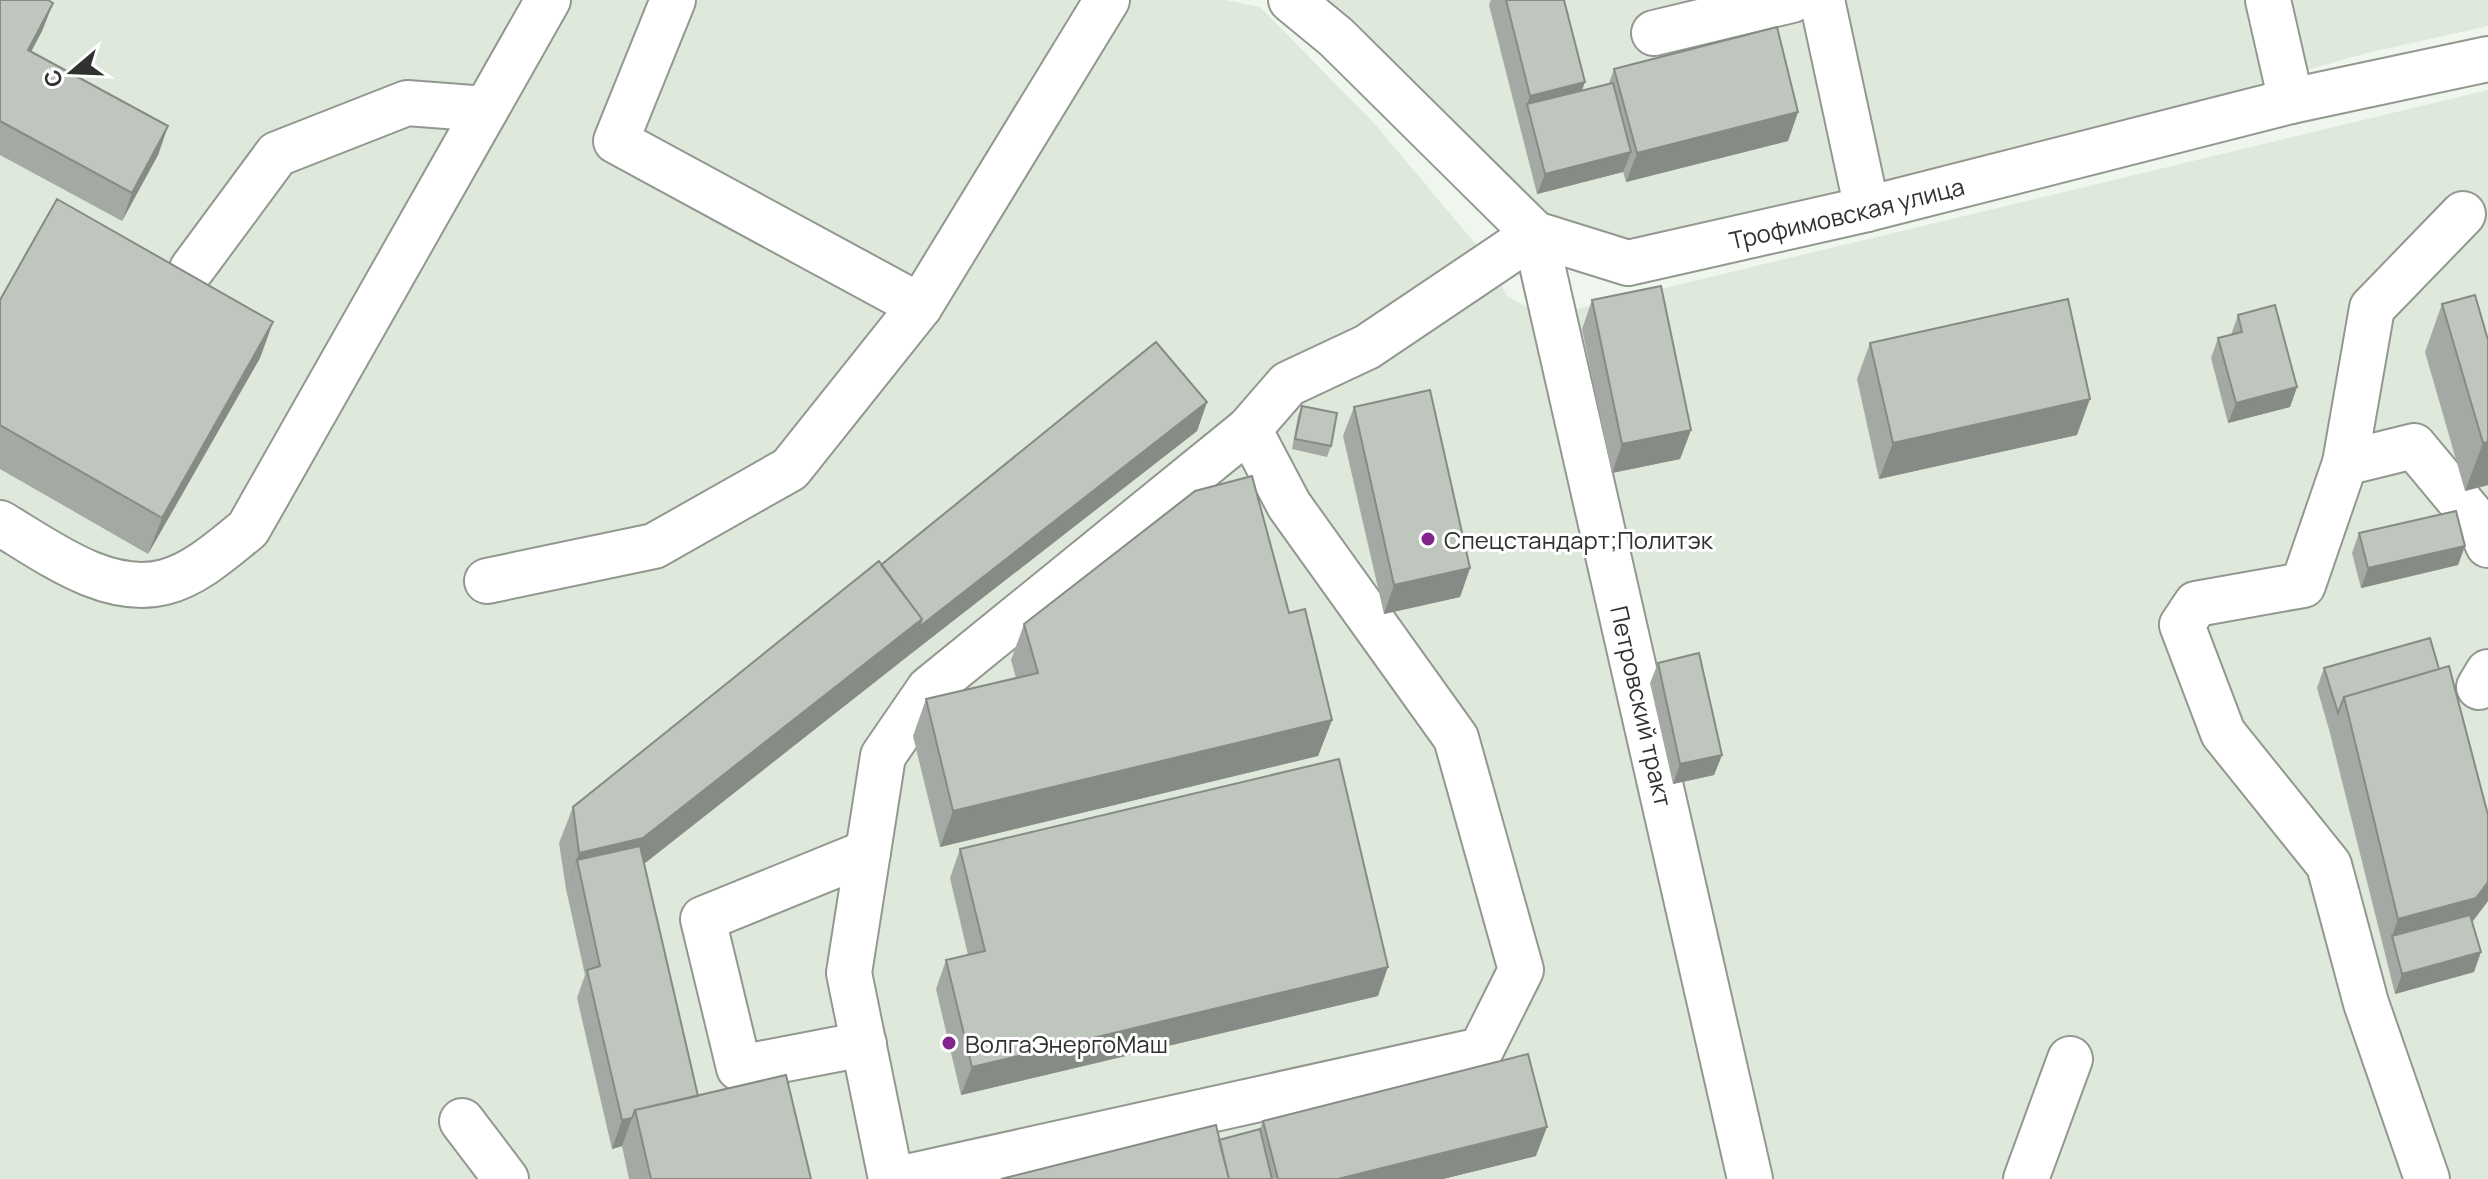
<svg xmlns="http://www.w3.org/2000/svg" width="2488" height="1179" font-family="Manrope,sans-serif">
	<rect width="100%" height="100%" fill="#eff6ed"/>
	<!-- built -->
	<path fill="#dee9db" d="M0,0h1225l35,7 114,116 114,136 19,37 37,21 944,-227v1089h-2488z
		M1329,0h1159v26l-121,27 -739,210 -93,-29 -139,-166z"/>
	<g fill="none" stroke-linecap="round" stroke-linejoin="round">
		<defs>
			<g id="minor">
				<path d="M673,0l-57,141 304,165"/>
				<path id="s1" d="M1291,0l45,37 199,197 93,29 239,-54 424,-108 197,-42"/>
				<path d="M1822,0l45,209"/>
				<path d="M2268,0l23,101"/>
				<path d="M1654,33l138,-33"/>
				<path id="s2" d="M1535,234l215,945"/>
				<path d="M192,269l85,-115 130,-51 79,6"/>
				<path d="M2345,463l27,-155 91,-94"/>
				<path d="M0,523c47,28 107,74 165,59 31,-8 58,-33 83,-53l300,-529"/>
				<path d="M487,581l167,-35 136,-77 130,-163 187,-306"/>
				<path d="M2479,687l9,-15"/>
				<path d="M864,1044l-125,24 -36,-149 165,-67"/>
				<path d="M462,1121l44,58"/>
				<path d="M891,1179l-42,-206 34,-217 46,-67 320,-260"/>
				<path d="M898,1179l583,-129 40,-80 -65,-232 -167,-233 -40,-76 39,-45 79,-37 168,-113"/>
				<path d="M2026,1179l44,-120"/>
				<path d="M2427,1179l-61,-176 -37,-138 -106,-132 -41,-108 14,-21 107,-19 42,-122 69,-17 65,78 9,21"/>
			</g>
		</defs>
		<!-- minor casing -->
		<use href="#minor" stroke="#929890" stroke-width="48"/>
		<!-- minor -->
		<use href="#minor" stroke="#fff" stroke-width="44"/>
	</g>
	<!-- wall -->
	<path fill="#a4aaa3" d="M0,0l53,3 -11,28 -11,21 137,74 -10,29 -36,66 -122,-66z
		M1491,0h14l80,82 -3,8 27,-7 5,-14 184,43 -10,29 -162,41 -3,-10 -86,22 -48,-189z
		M0,300l273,22 -13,36 -112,196 -148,-85z
		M1592,300l99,130 -11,29 -68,14 -30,-144z
		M2442,304l46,36v145l-23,6 -40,-139z
		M2238,315l59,72 -7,20 -62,16 -17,-65 7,-20 13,-3z
		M1870,343l207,92 -198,44 -22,-100z
		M1207,402l-10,29 -289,225 -264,207 54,233 113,83h-182l-7,-33 -10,3 -35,-151 8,-23 -19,-86 -7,-46 14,-36 308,-242z
		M1302,406l29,40 -4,11 -35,-8 6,-33z
		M1354,407l116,161 -10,29 -76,17 -41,-178z
		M2359,533l106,13 -7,19 -97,23 -9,-35z
		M1289,613l43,107 -14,36 -378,91 -27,-111 13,-37 90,-21 -5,-18 13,-36z
		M1658,663l64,92 -8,20 -41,9 -23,-101z
		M2324,668l115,1 49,146v86l-16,21 2,50 -79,22 -65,-261 -13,-45z
		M960,849l418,147 -417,99 -25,-106 10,-29 22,-5 -18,-77z
		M1263,1121l273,35 -93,23h-442l218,-39 41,-11z"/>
	<!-- shaded-wall -->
	<path fill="#868b85" d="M53,3l-11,28 -25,47 11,-28z
		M1585,82l-11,29 -47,-7 -7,20 10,-28z
		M1798,112l-10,29 -162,41 11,-29z
		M168,126l-10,29 -36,66 10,-28z
		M1631,152l-8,20 -86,22 8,-20z
		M273,322l-13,36 -112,196 14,-36z
		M2297,387l-7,20 -62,16 8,-20z
		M2090,399l-13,36 -198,44 14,-36z
		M1207,402l-10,29 -289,225 -278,219 -53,-15 -11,29 13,-36 343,-234z
		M1691,430l-11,29 -68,14 10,-29z
		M2488,442v43l-23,6 18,-48z
		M2465,546l-7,19 -97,23 7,-20z
		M1470,568l-10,29 -76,17 10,-29z
		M1332,720l-14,36 -378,91 13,-36z
		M1722,755l-8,20 -41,9 7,-20z
		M2488,882v19l-25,33 -71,2 6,-17z
		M2481,952l-7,20 -79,22 7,-20z
		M1388,967l-10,29 -417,99 11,-28z
		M632,1118l-10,28 -10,3 10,-29z
		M1547,1127l-11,29 -93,23h-105z"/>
	<!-- building -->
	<path fill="#bfc6be" stroke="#868b85" stroke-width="2" d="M0,0h48l5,3 -25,47 140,76 -36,67 -132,-72z
		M1506,0h58l21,82 -55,14z
		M1777,27l21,85 -161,41 -23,-84z
		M1613,83l18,69 -86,22 -18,-70z
		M57,199l216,123 -111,196 -162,-93v-125z
		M1661,286l30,144 -69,14 -30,-144z
		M2475,295l13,45v102l-5,1 -41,-139z
		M2068,299l22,100 -197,44 -23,-100z
		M2275,305l22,82 -61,16 -18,-65 24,-6 -4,-17z
		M1156,342l51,60 -288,225 3,-8 -41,-54z
		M1430,390l40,178 -76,17 -40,-178z
		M1302,406l35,7 -6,33 -36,-7z
		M1252,476l37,137 16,-4 27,111 -379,91 -27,-112 112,-26 -14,-49 171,-133z
		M2456,511l9,35 -97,22 -9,-35z
		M879,561l43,58 -279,219 -64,15 -6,-46z
		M2430,638l9,31 -95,28 -6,16 -14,-45z
		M1699,653l23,102 -42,9 -22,-101z
		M2449,666l39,149v67l-12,16 -78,21 -54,-222z
		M1339,759l49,208 -416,100 -26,-107 39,-9 -25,-102z
		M640,846l58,250 -63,14 -3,8 -10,2 -35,-150 13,-4 -23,-106z
		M2470,915l11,37 -79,22 -10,-38z
		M1528,1054l19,73 -209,52h-60l-15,-58z
		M786,1075l25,104h-160l-16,-69z
		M1216,1125l13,54h-228z
		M1260,1129l12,50h-43l-10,-39z"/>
	<!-- markers -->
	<g fill="#83238d" stroke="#fff" stroke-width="3">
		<circle cx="1428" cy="539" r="8"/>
		<circle cx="949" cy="1043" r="8"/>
	</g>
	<g text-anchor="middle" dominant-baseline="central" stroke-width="6" stroke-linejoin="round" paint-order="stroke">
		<!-- street labels -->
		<g font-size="24" fill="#2f322e" stroke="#fff">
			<text stroke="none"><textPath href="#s1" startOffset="660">Трофимовская улица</textPath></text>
			<text stroke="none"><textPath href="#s2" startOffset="484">Петровский тракт</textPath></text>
		</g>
		<!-- poi labels -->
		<g font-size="24" fill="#2f322e" stroke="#fff" text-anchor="start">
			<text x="1444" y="539">Спецстандарт;Политэк</text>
			<text x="965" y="1043">ВолгаЭнергоМаш</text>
		</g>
	</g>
	<!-- north arrow -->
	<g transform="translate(72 72) rotate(251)" stroke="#ffffff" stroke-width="6" paint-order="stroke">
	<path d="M0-6L14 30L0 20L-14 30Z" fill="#2f322e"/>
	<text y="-12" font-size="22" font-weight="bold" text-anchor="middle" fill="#2f322e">С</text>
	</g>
</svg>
